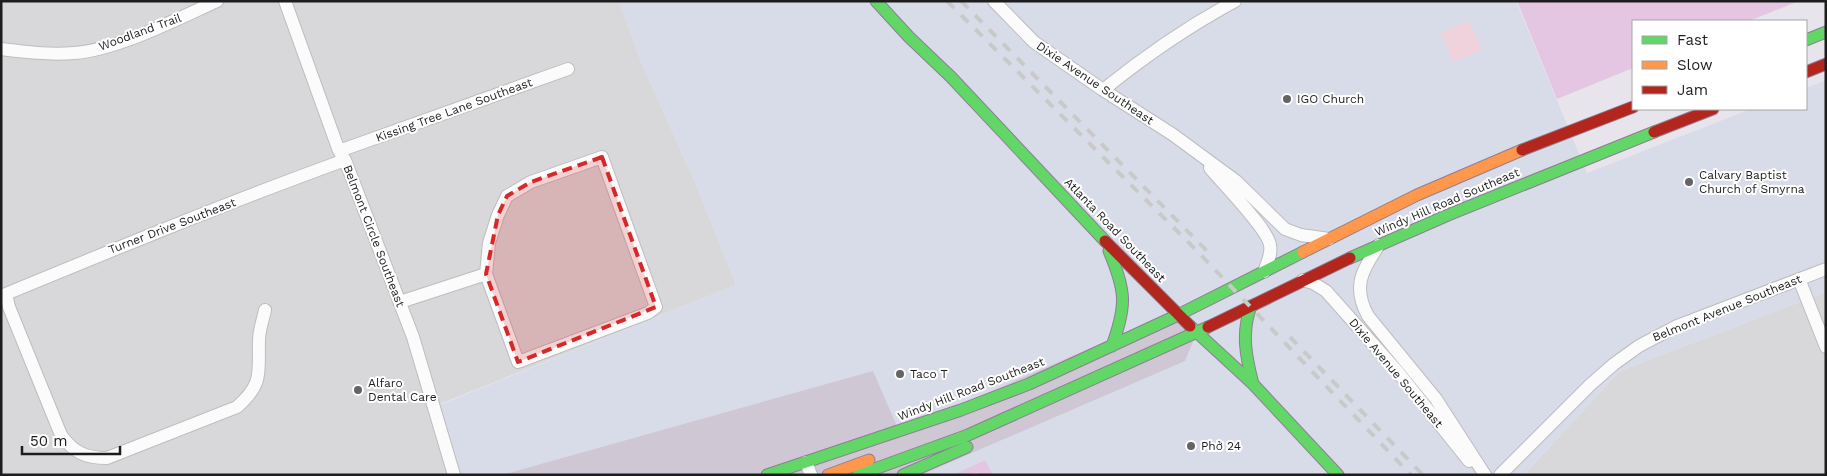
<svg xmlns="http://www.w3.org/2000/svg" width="1827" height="476" font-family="'Work Sans',sans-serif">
	<rect width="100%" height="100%" fill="#e7e5eb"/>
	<!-- residential -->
	<path fill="#d8d7da" d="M1,1h618l22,61 53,118 42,105 -309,124 21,66h-447z
		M1826,292v183h-302l96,-104z"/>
	<!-- commercial -->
	<path fill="#d8dce8" d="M619,1h897l71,172 164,-64h55v-21l20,-8v212l-206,79 -96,104h-1076l-21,-65 309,-125 -42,-105 -53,-118z"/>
	<!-- construction -->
	<path fill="#cfc7d4" d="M1178,315l19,17 -12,29 -264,114h-419l371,-104 26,60 203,-88z"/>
	<!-- grass -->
	<path fill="#e5c6e2" d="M1517,1h282l-50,20h-116v47l-76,31z
		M985,460l8,15h-15l-1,-3 -7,3h-17z"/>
	<!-- park -->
	<path fill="#efd2dc" d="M1469,21l13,29 -29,12 -12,-29z"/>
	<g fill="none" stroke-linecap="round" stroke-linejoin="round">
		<defs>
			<path id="street" d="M285,1l54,150 6,9 68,177 41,138
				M994,1l40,41 69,48 69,44 64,47 49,48 16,6 28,4
				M1,49c24,3 48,6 73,4 43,-3 103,-34 143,-52
				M1103,90c42,-34 84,-63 132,-89
				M339,151l229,-82
				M602,157l54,150 -8,6 -130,49 -32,-88 3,-31 9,-28 9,-19 24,-14z
				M1210,168c13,16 58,61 60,77 2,9 -3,18 -6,27
				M1379,245c-17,25 -27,42 -11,71l68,83 49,76
				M1799,279l27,68
				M1303,280l10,3 13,8 71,80 72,90
				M6,294l3,13 52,128c13,18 25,23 46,23l130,-51c27,-24 21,-34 22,-67 0,-10 4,-20 6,-30
				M1,296c114,-47 228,-94 344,-136
				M400,302l86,-28
				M806,462l5,13
				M1500,475l90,-90 24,-21 25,-18 38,-20 149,-57"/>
			<path id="fast" d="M876,1l33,36 42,40 154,164
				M1806,40l20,-8
				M1109,251c17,40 18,54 3,95
				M1350,258l98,-43 206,-83
				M1251,306c-10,27 -5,51 2,78
				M1190,326l63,58 85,91
				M767,475l194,-65 68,-26 149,-69 125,-63
				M858,475l110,-40 240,-108
				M903,475l64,-28"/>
			<path id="slow" d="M1303,252l114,-57 105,-45
				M828,475l41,-15"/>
			<path id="jam" d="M1806,72l20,-8
				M1654,132l59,-23
				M1522,150l111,-43
				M1105,241l85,85
				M1208,327l142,-69"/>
		</defs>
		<!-- street casing -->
		<use href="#street" stroke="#bdbcbe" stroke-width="14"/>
		<!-- fast casing -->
		<use href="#fast" stroke="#8d7f94" stroke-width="13"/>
		<!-- slow casing -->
		<use href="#slow" stroke="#8d7f94" stroke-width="13"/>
		<!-- jam casing -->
		<use href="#jam" stroke="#8d7f94" stroke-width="13"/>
		<!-- street -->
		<use href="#street" stroke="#fbfbfc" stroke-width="12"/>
		<!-- fast -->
		<use href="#fast" stroke="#63d668" stroke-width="11"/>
		<!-- slow -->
		<use href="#slow" stroke="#ff974d" stroke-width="11"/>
		<!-- jam -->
		<use href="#jam" stroke="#b3261e" stroke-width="11"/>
		<!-- rail -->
		<path stroke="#c9c9ca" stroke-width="4" stroke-dasharray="10 10" stroke-linecap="butt" d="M947,1l252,252 212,222
			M961,1l249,253
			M1290,337l133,138"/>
	</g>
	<!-- marked area -->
	<path fill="#d62828" fill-opacity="0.2" stroke="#d62828" stroke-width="4" stroke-dasharray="10 6" stroke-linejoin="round" d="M602,157l54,150 -138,55 -32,-88 12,-59 9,-19 24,-14z"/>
	<!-- markers -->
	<g fill="#646365" stroke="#fff" stroke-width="2">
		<circle cx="1287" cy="99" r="5"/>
		<circle cx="1689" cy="182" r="5"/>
		<circle cx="900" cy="374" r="5"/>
		<circle cx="358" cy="390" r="5"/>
		<circle cx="1191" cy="446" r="5"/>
	</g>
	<g text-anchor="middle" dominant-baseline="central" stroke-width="4" stroke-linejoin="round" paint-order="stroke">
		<!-- street labels -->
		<g font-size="12" fill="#1d1d1d" stroke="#fff">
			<text transform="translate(140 32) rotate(-20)">Woodland Trail</text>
			<text transform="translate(1095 83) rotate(34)">Dixie Avenue Southeast</text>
			<text transform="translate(454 110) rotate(-20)">Kissing Tree Lane Southeast</text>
			<text transform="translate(1447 202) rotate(-23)">Windy Hill Road Southeast</text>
			<text transform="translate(172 226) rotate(-21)">Turner Drive Southeast</text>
			<text transform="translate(1115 230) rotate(46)">Atlanta Road Southeast</text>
			<text transform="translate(374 236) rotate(69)">Belmont Circle Southeast</text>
			<text transform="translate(1727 308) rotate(-22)">Belmont Avenue Southeast</text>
			<text transform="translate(1396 373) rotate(50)">Dixie Avenue Southeast</text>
			<text transform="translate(971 389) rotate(-21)">Windy Hill Road Southeast</text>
		</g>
		<!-- poi labels -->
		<g font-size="12" fill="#1d1d1d" stroke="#fff" text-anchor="start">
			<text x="1297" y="99">IGO Church</text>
			<text x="1699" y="175">Calvary Baptist<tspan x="1699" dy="14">Church of Smyrna</tspan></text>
			<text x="910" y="374">Taco T</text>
			<text x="368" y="383">Alfaro<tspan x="368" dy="14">Dental Care</tspan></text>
			<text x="1201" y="446">Phở 24</text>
		</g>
	</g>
	<!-- border -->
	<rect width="1827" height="476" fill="none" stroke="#1d1d1d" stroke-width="5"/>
	<!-- legend -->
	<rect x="1632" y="20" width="175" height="90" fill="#ffffff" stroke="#a5a5a5"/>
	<rect x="1642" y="36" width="25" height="8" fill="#63d668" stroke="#a5a5a5"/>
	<text x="1677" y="45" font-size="15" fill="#1d1d1d">Fast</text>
	<rect x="1642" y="61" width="25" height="8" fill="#ff974d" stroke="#a5a5a5"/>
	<text x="1677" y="70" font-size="15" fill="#1d1d1d">Slow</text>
	<rect x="1642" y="86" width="25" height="8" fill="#b3261e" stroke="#a5a5a5"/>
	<text x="1677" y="95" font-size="15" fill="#1d1d1d">Jam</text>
	<!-- scale -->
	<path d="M22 446v8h98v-8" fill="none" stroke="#1d1d1d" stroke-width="2.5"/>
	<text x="30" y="446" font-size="15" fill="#1d1d1d" stroke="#ffffff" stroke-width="4" paint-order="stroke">50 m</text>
</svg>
